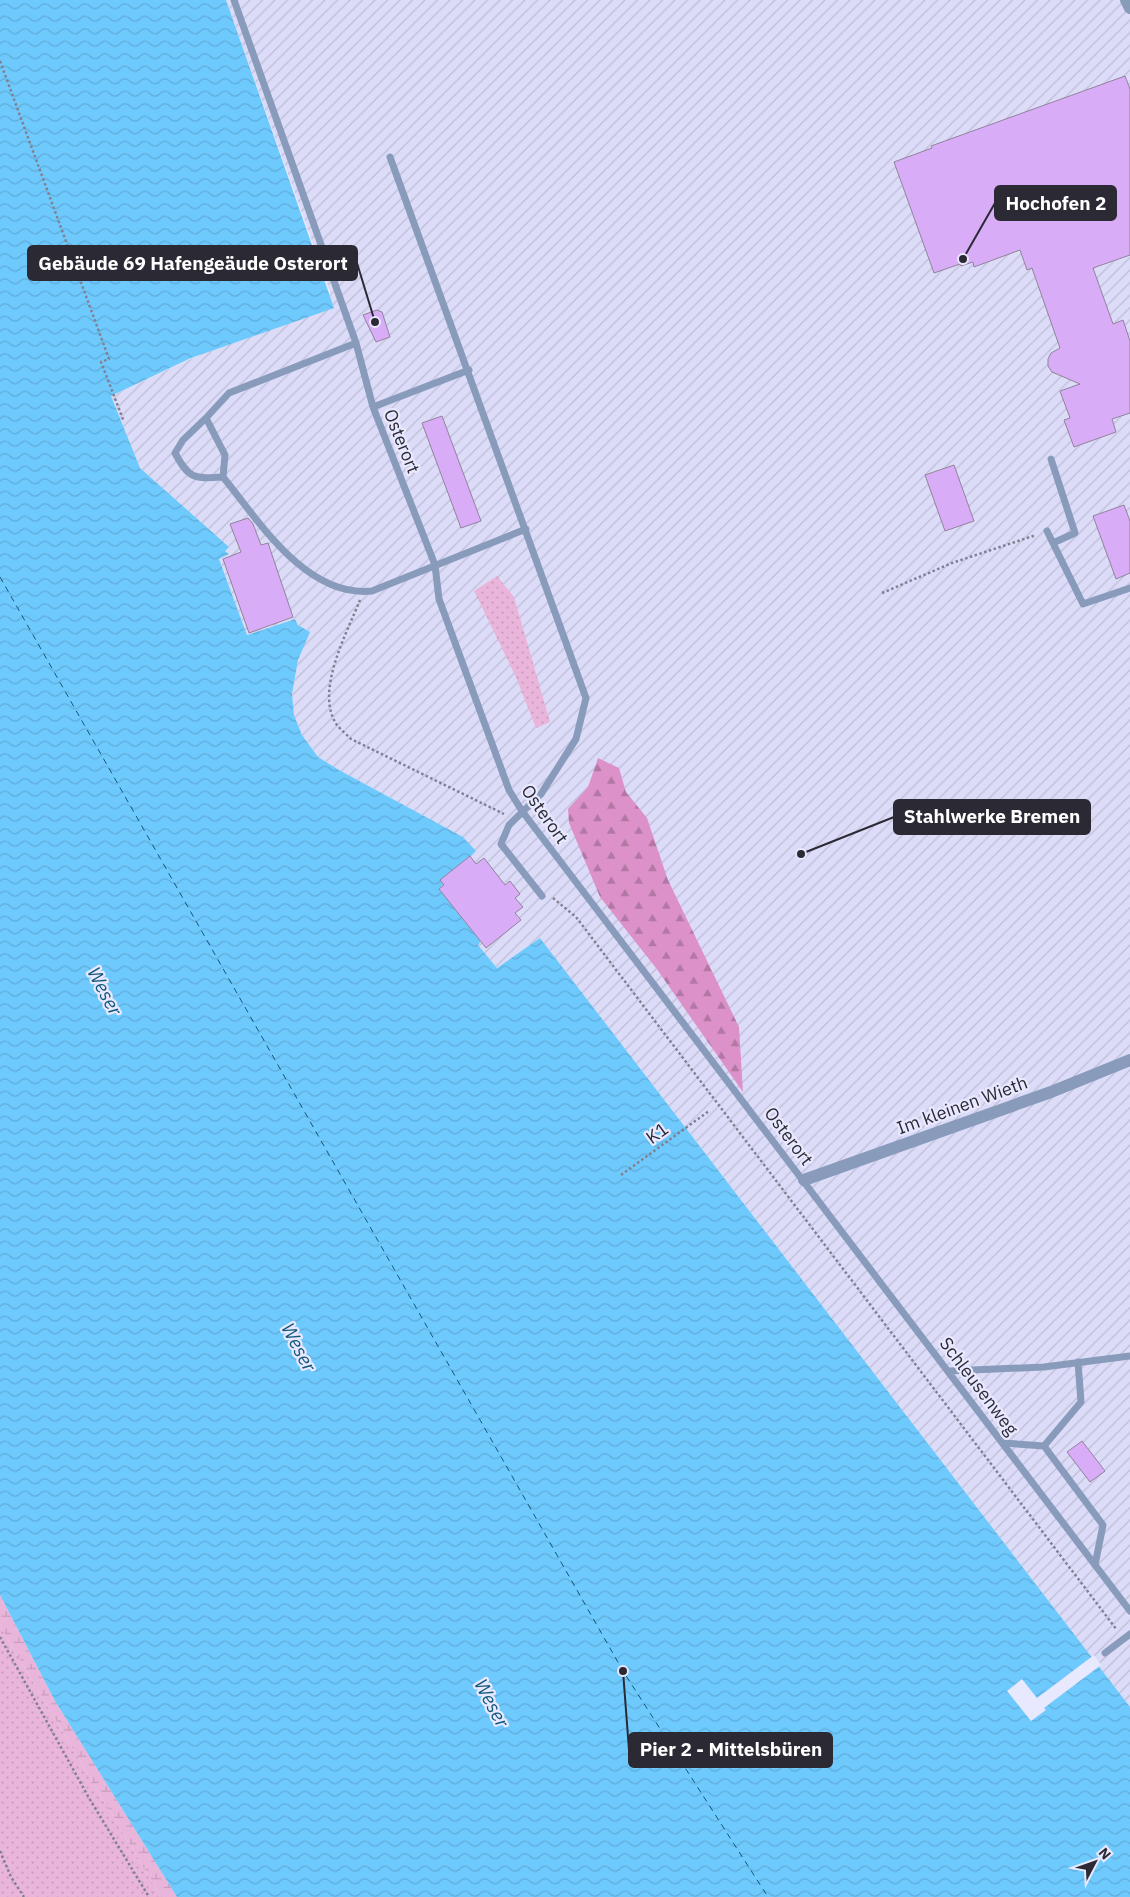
<svg xmlns="http://www.w3.org/2000/svg" width="1130" height="1897" font-family="'IBM Plex Sans',sans-serif">
	<defs>
		<pattern id="industrial-furrows" width="10" height="10" patternUnits="userSpaceOnUse" patternTransform="scale(1.25)"><rect width="10" height="10" fill="#dcdcf9"/><path d="M-1 1l2-2M0 10L10 0M9 11l2-2" fill="none" stroke="#bdbdd6"/></pattern>
		<pattern id="green-dots" width="8" height="8" patternUnits="userSpaceOnUse" patternTransform="scale(1.25)"><rect width="8" height="8" fill="#e9b5da"/><path d="M2 2h.1M6 6h.1" fill="none" stroke="#c89cbc" stroke-width="1.8" stroke-linecap="round"/></pattern>
		<pattern id="forest-firs" width="22" height="20" patternUnits="userSpaceOnUse" patternTransform="scale(1.25)"><rect width="22" height="20" fill="#dc92c9"/><path d="M5 1l3.5 6h-7zM16 11l3.5 6h-7z" fill="#b377a4"/></pattern>
		<pattern id="wetland-marsh" width="20" height="14" patternUnits="userSpaceOnUse" patternTransform="scale(1.25)"><rect width="20" height="14" fill="#e9b5da"/><path d="M1 5h8M5 5V1M11 12h8M15 12V8" fill="none" stroke="#c89cbc"/></pattern>
		<pattern id="water-waves" width="16" height="10" patternUnits="userSpaceOnUse" patternTransform="scale(1.25)"><rect width="16" height="10" fill="#6ec9fd"/><path d="M0 5q4-4 8 0t8 0" fill="none" stroke="#5fadd9"/></pattern>
	</defs>
	<rect width="100%" height="100%" fill="#e8e8ff"/>
	<!-- industrial -->
	<path fill="url(#industrial-furrows)" d="M226,0h904v1707l-590,-769 -43,30 -19,-23 -39,-56 1,-9 35,-29 -12,-14 -124,-67 -21,-13 -16,-22 -8,-20 -2,-21 6,-34 11,-29 -11,-6 -3,-6 -48,16 -28,-77 10,-4 -4,-3 4,-4 -89,-79 -29,-72 220,-102z"/>
	<!-- green -->
	<path fill="url(#green-dots)" d="M497,576l17,21 36,125 -14,6 -21,-53 -41,-84z
		M0,1626l161,271h-161z"/>
	<!-- forest -->
	<path fill="url(#forest-firs)" d="M598,758l21,10 7,24 21,26 21,62 71,147 4,65 -87,-124 -56,-71 -31,-74 -1,-14 20,-22z"/>
	<!-- wetland -->
	<path fill="url(#wetland-marsh)" d="M0,1595l55,106 122,196h-16l-161,-271z"/>
	<!-- water -->
	<path fill="url(#water-waves)" d="M0,0h226l108,308 -143,50 -80,38 29,72 89,79 -4,4 4,3 -10,5 28,76 48,-16 3,6 12,7 -12,28 -6,34 2,21 8,20 16,22 21,13 124,67 13,14 -37,38 42,52 -3,4 19,23 43,-30 590,769v190h-953l-122,-196 -55,-106z"/>
	<!-- pier -->
	<path fill="#e8e8ff" d="M1094,1655l7,10 -57,43 2,2 -15,11 -24,-30 15,-12 15,19z"/>
	<g fill="none" stroke-linecap="round" stroke-linejoin="round">
		<!-- ferry -->
		<path stroke="#11587a" stroke-width="1" stroke-dasharray="6 5" stroke-linecap="butt" d="M0,577l623,1094 145,226"/>
	</g>
	<!-- building -->
	<path fill="#d9acf7" stroke="#91839b" d="M1125,76l5,13v166l-37,13 20,56 10,-4 7,21v72l-18,6 4,13 -42,15 -10,-27 6,-2 -10,-27 20,-7 -28,-12 -4,-6v-7l3,-6 9,-5 -28,-80 -5,2 -7,-20 -46,17 -1,-5 -12,4 -1,-2 -26,9 -40,-111 38,-14 -1,-2z
		M377,310l5,2 8,25 -14,5 -13,-27z
		M442,416l39,105 -20,7 -39,-105z
		M954,465l20,56 -29,10 -20,-56z
		M1124,505l6,16v52l-14,6 -23,-63z
		M248,518l5,6 8,21 7,-2 25,74 -44,16 -26,-74 18,-7 -11,-28z
		M470,856l6,8 8,-6 21,27 5,-4 10,13 -5,4 8,9 -8,6 6,7 -35,28 -47,-59 5,-4 -4,-5z
		M1082,1441l23,30 -15,11 -23,-30z"/>
	<g fill="none" stroke-linecap="round" stroke-linejoin="round">
		<!-- path -->
		<path stroke="#818091" stroke-width="2.5" stroke-dasharray="2.5 2.5" stroke-linecap="butt" d="M0,61l109,298 -8,3 23,60
			M882,593l70,-30 84,-28
			M360,600c-13,33 -46,92 -23,125 4,5 10,10 14,14l153,75
			M553,898l23,19 541,713
			M621,1175l88,-64
			M0,1637l89,161 60,99
			M0,1851l11,26 13,20"/>
		<!-- lane -->
		<path stroke="#899bbb" stroke-width="7" d="M234,0l122,343 17,64 62,158 4,34 70,191 13,21 608,800
			M390,157l196,541 -10,41 -35,55 -32,31 -8,19 41,52
			M356,343l-127,50 -23,25 19,37 -2,22c36,44 83,121 149,114l154,-62
			M373,407l96,-37
			M206,418l-23,22 -8,13c14,26 19,26 48,24
			M1051,459l24,74 -22,10
			M1047,531l36,73 47,-16
			M949,1371l95,-4 86,-11
			M1003,1443l41,3 59,79 -8,40
			M1044,1446l37,-44 -3,-40
			M1105,1653l25,-19"/>
		<!-- street -->
		<path stroke="#899bbb" stroke-width="12" d="M1126,0l4,8
			M804,1180l247,-88 79,-32"/>
	</g>
	<g text-anchor="middle" dominant-baseline="central" stroke-width="4.5" stroke-linejoin="round" paint-order="stroke">
		<!-- street labels -->
		<g font-size="18" fill="#2a2934" stroke="#e8e8ff">
			<text transform="translate(402 441) rotate(68)">Osterort</text>
			<text transform="translate(545 814) rotate(55)">Osterort</text>
			<text transform="translate(962 1105) rotate(-20)">Im kleinen Wieth</text>
			<text transform="translate(657 1133) rotate(-36)">K1</text>
			<text transform="translate(789 1136) rotate(53)">Osterort</text>
			<text transform="translate(979 1386) rotate(53)">Schleusenweg</text>
		</g>
		<!-- water labels -->
		<g font-size="19" font-style="italic" fill="#11587a" stroke="#e8e8ff">
			<text transform="translate(105 991) rotate(62)">Weser</text>
			<text transform="translate(299 1347) rotate(62)">Weser</text>
			<text transform="translate(492 1703) rotate(62)">Weser</text>
		</g>
	</g>
	<!-- callouts -->
	<path fill="none" stroke="#2a2934" stroke-width="2" d="M963 259L995 203M375 322L357 263M801 854L894 817M623 1671L629 1750"/>
	<g fill="#2a2934" stroke="#e8e8ff" stroke-width="2">
		<circle cx="963" cy="259" r="5"/>
		<circle cx="375" cy="322" r="5"/>
		<circle cx="801" cy="854" r="5"/>
		<circle cx="623" cy="1671" r="5"/>
	</g>
	<g fill="#2a2934" stroke="#2a2934" stroke-width="2">
		<rect x="995" y="186" width="121" height="34" rx="5"/>
		<rect x="28" y="246" width="329" height="34" rx="5"/>
		<rect x="894" y="800" width="196" height="34" rx="5"/>
		<rect x="629" y="1733" width="203" height="34" rx="5"/>
	</g>
	<g font-size="19" text-anchor="middle" font-weight="bold" fill="#fff">
		<text x="1056" y="210">Hochofen 2</text>
		<text x="193" y="270">Gebäude 69 Hafengeäude Osterort</text>
		<text x="992" y="823">Stahlwerke Bremen</text>
		<text x="731" y="1756">Pier 2 - Mittelsbüren</text>
	</g>
	<!-- north arrow -->
	<g transform="translate(1095 1862) rotate(49)" stroke="#e8e8ff" stroke-width="4" paint-order="stroke">
	<path d="M0-4L9 19L0 12L-9 19Z" fill="#2a2934"/>
	<text y="-8" font-size="14" font-weight="bold" text-anchor="middle" fill="#2a2934">N</text>
	</g>
</svg>
